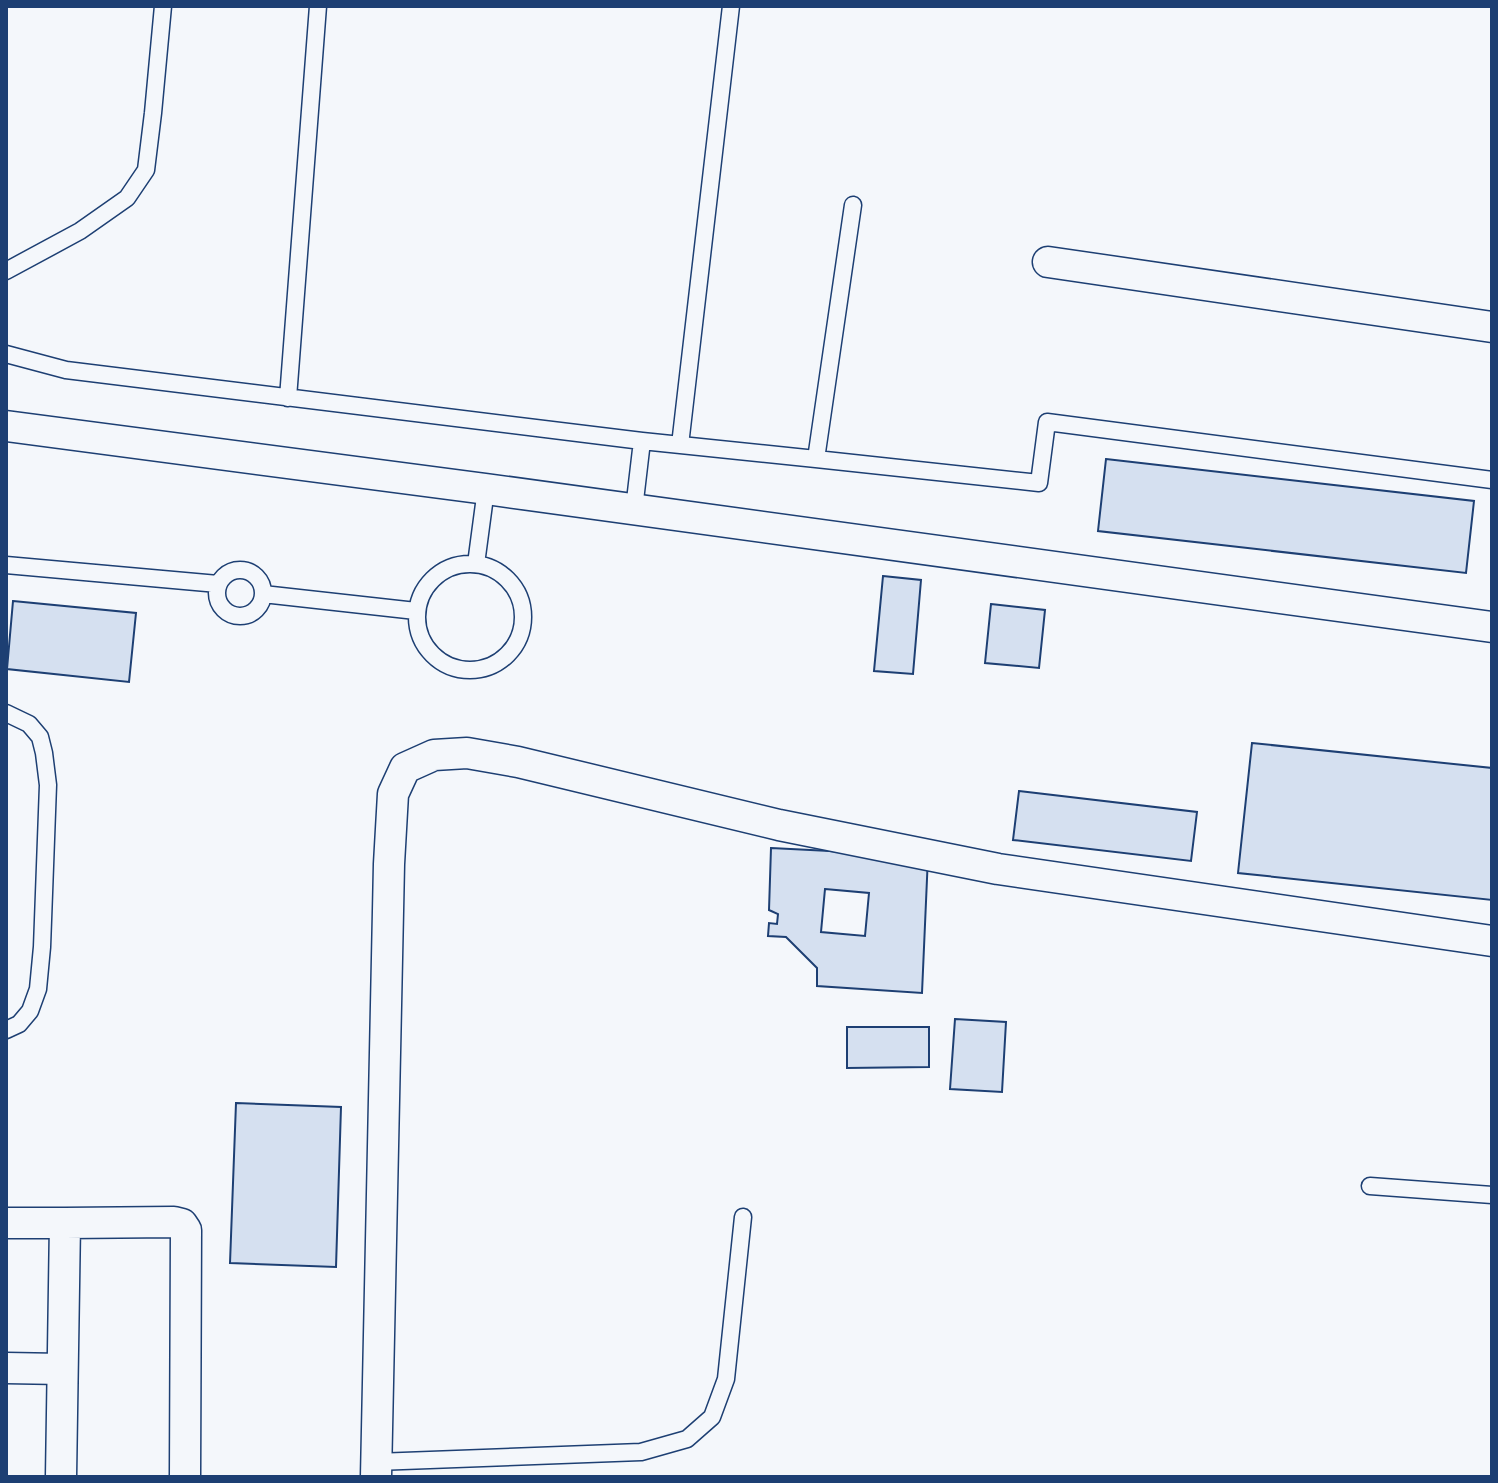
<svg xmlns="http://www.w3.org/2000/svg" width="1498" height="1483" font-family="Cabin,sans-serif">
	<rect width="100%" height="100%" fill="#f4f7fb"/>
	<!-- building -->
	<path fill="#d5e0f0" stroke="#1d3f73" stroke-width="2" fill-rule="evenodd" d="M1106,459l368,42 -8,72 -368,-42z
		M883,576l38,4 -8,94 -39,-3z
		M13,601l123,12 -7,69 -122,-13z
		M991,604l54,6 -6,58 -54,-5z
		M1252,743l240,25v132l-254,-27z
		M1019,791l178,21 -6,49 -178,-21z
		M771,848l157,8 -6,137 -105,-7v-18l-31,-31 -18,-1 1,-13 8,1 1,-10 -9,-4zM825,889l44,4 -4,43 -44,-4z
		M955,1019l51,3 -4,70 -52,-3z
		M847,1027h82v40l-82,1z
		M236,1103l105,4 -5,160 -106,-4z"/>
	<g fill="none" stroke-linecap="round" stroke-linejoin="round">
		<defs>
			<path id="lane" d="M6,271l74,-40 47,-33 19,-28 7,-57 10,-107
				M6,354l60,16 576,71 174,18 37,-254
				M288,398l30,-392
				M680,445l51,-439
				M816,459l223,24 8,-61 445,58
				M634,509l8,-68
				M417 617a53 53 0 1 1 106 0a53 53 0 1 1-106 0Z
				M476,564l10,-75
				M6,565l212,19
				M217 593a23 23 0 1 1 46 0a23 23 0 1 1-46 0Z
				M263,594l153,17
				M6,713l23,11 11,13 4,16 4,32 -6,162 -4,42 -8,22 -11,13 -13,6
				M1370,1186l122,9
				M376,1462l265,-10 46,-13 25,-22 14,-38 17,-162"/>
			<path id="street" d="M1048,262l444,65
				M6,426l480,63 1006,138
				M6,1223h59l-4,254
				M65,1223l109,-1 8,2 4,6 -1,247
				M6,1368l56,1
				M376,1477l13,-613 4,-70 12,-26 29,-13 33,-2 51,9 261,63 219,44 494,72"/>
		</defs>
		<!-- lane casing -->
		<use href="#lane" stroke="#1d3f73" stroke-width="19"/>
		<!-- street casing -->
		<use href="#street" stroke="#1d3f73" stroke-width="33"/>
		<!-- lane -->
		<use href="#lane" stroke="#f4f7fb" stroke-width="16"/>
		<!-- street -->
		<use href="#street" stroke="#f4f7fb" stroke-width="30"/>
	</g>
	<!-- border -->
	<rect width="1498" height="1483" fill="none" stroke="#1d3f73" stroke-width="16"/>
</svg>
